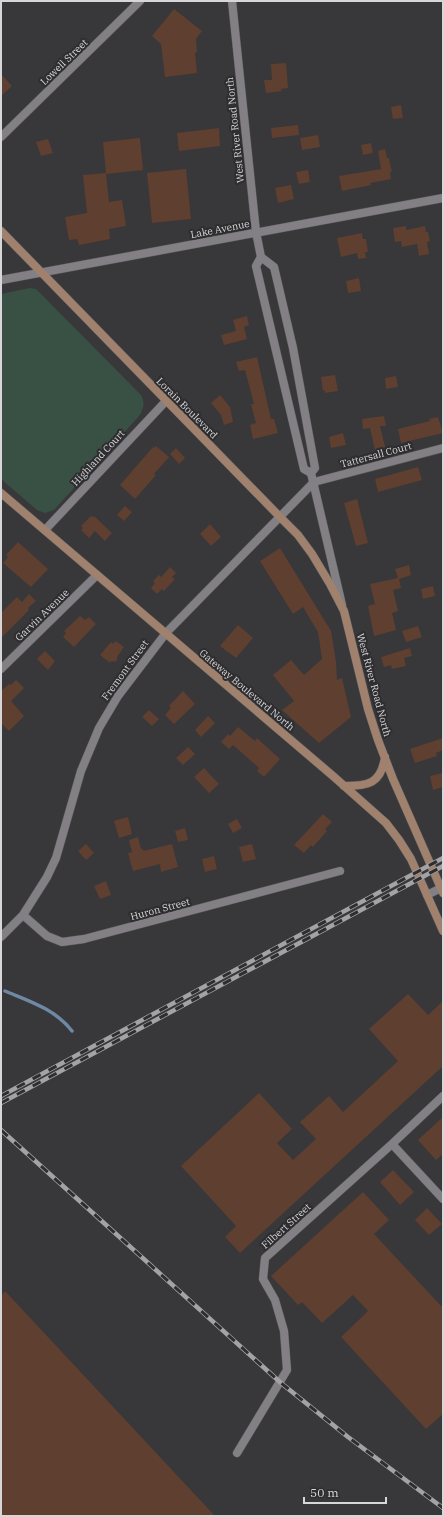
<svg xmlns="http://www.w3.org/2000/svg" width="444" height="1517" font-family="'IBM Plex Serif',serif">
	<rect width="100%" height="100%" fill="#38373a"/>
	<!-- green -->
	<path fill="#395144" d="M30,288l6,1 4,4 101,102c4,7 3,14 -2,21l-85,94 -9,3 -8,-3 -36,-31v-185z"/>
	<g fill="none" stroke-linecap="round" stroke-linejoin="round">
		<!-- stream -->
		<path stroke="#6f88a4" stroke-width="3.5" d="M5,991c24,10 50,18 67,40"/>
	</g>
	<!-- building -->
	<path fill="#5f3f30" d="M174,9l28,22 -6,8 1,13 -2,1 2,20 -32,4 -4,-33 -9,-8z
		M286,63l2,25 -7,1 1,2 -16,2 -2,-13h8l-1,-16z
		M1,74l11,12 -11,10z
		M401,105l2,13 -10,1 -2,-12z
		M298,125l1,10 -27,3 -1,-10z
		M219,128l1,18 -41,5 -2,-18z
		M318,135l2,12 -18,3 -2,-12z
		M140,138l3,32 -37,4 3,28 13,-2 4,26 -17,3 1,10 -31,6 -2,-6 -8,1 -4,-23 22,-4 -4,-38 23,-2 -3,-31z
		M48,139l5,14 -12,3 -5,-14z
		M371,143l2,10 -10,2 -2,-10z
		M385,149l2,9h2l3,14h-2l1,7 -21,4 1,2 -29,6 -3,-15 42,-7 -3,-18z
		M186,169l5,50 -39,4 -5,-50z
		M308,170l2,12 -11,2 -3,-12z
		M291,185l3,14 -16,4 -3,-15z
		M406,226v4l19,-4 1,6h2l2,9 -3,1 2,12 -10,2 -2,-12 -15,3 -1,-6 -6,1 -2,-14z
		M362,233l1,6h3l2,13h-3l1,6 -8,1 -1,-6 -16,4 -4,-19z
		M359,278l2,13 -13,2 -2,-12z
		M247,316l2,9 -5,2 3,12 -23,6 -3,-10 15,-4 -3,-11z
		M257,357l14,62h3l4,14 -25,6 -3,-14 6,-2 -5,-19h3l-9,-34 -6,1 -3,-9z
		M335,375l3,16 -13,2v-3l-2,1 -2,-14z
		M396,376l2,11 -12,2 -1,-11z
		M220,395l10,12 3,15 -9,3 -3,-10 -10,-12z
		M384,416l2,10h-6l5,21 -10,3 -5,-22 -7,1 -1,-10z
		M438,417l5,16 -42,10 -3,-14 32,-8 -1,-2z
		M343,433l3,12 -15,3 -2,-11z
		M156,446l13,11 -15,17 2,1 -21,24 -15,-14 33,-38 1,1z
		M176,448l9,10 -6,6 -9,-10z
		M418,467l4,13 -44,12 -3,-13z
		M357,499l11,44 -12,3 -12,-43z
		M125,506l7,6 -8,9 -7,-6z
		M91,516l2,1 1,-1 18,17 -7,8 -10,-10 -6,7 -8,-8 2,-2 -2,-2z
		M210,524l11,13 -10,9 -11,-12z
		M18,542l30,27 -17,18 -28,-24 5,-6 -2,-2z
		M280,548l51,83 5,31 1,18 5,-2 9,39 -32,26 -37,-33 12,-9 -21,-26 18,-15 13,15 18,-16 -4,-27 -15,-25 -10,7 -33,-53z
		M409,565l2,10 -12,4 2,9 -8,2 5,21 -6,2 4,17 -22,6 -6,-30 7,-2 -5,-20 28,-6 -3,-9z
		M170,567l6,6 -4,4 3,2 -11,12 -2,-2 -5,5 -6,-6 4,-5 -2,-2 6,-6 2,2z
		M433,586l2,10 -12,3 -2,-10z
		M29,594l7,7 -8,7 1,2 -28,28v-25l16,-16 5,5z
		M80,616l5,4 4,-3 7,7 -22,23 -11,-10 3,-4 -2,-2z
		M238,625l15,13 -17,20 -16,-12z
		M418,626l4,11 -16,5 -4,-11z
		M116,641l8,6 -7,10v4l-8,1 -9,-7 11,-13 2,2z
		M410,648l2,8 -8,2 2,8 -14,3 -1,-4 -7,2 -3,-10z
		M45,651l10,10 -7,9 -11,-11z
		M16,680l8,8 -13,13 13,15 -15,15 -8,-8v-32l8,-7 2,1z
		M183,691l12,13 -21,20 -9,-9 6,-7 -2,-2z
		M149,710l10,9 -7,7 -10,-9z
		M208,716l7,7 -14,14 -6,-7z
		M238,727l17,14 2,-3 23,21 -16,18 -7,-6 2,-3 -26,-23 -4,4 -8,-7 7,-8 2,2z
		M443,738v12l-7,3 1,3 -22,7 -5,-14z
		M188,747l7,7 -12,11 -7,-7z
		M204,768l15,16 -10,9 -15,-16z
		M443,773v14l-10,3 -3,-14z
		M323,814l9,8 -7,7 2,2 -14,16 -2,-2 -7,8 -10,-8z
		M128,817l4,17 -13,4 -5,-17z
		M237,819l5,9 -9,5 -5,-9z
		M185,828l3,12 -10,2 -3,-11z
		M138,837l3,12h2v2l29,-7 6,23 -17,5 -1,-8 -27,7 -5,-18 4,-1 -3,-12z
		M86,844l8,9 -8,7 -8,-9z
		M252,844l4,15 -13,3 -4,-15z
		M214,856l3,13 -12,3 -3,-13z
		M106,881l5,14 -11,4 -6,-13z
		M408,994l20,21 15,-14v65l-203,187 -15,-16 11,-11 -55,-60 78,-73 33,36 -15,14 16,17 23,-21 -16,-17 29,-26 14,16 55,-51 -29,-32z
		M443,1117v37l-7,6 -18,-20z
		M393,1170l21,22 -14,13 -20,-23z
		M363,1192l26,28 -15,14 69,74v106l-17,15 -85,-92 27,-26 -15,-16 -31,28 -20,-21 -4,3 -27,-29z
		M427,1208l15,16 -13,11 -14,-15z
		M5,1291l210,225h-214v-220z"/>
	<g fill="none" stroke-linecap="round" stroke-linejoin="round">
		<defs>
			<path id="minor" d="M1,137l139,-136
				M45,530l121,-129
				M1,669l96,-94
				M23,915l24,-38 9,-19 25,-87 18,-43 19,-32 48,-63 148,-151 129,-34
				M1,937l22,-22 24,21 15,6 22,-3 256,-68
				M392,1144l51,55
				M237,1453l50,-83 -3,-39 -9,-31 -12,-21 2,-21 127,-114 51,-48"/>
			<path id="tertiary" d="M232,1l24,231 5,25
				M1,280l442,-82
				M311,473l4,-5 -22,-120 -19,-81 -13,-10 -5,9 48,203 7,4 31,132
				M427,895l16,-8"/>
			<path id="secondary" d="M1,231l279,286 18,18 14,19 18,30 14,27 24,98 10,31 15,39 50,114
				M1,493l332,283 53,47 13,17 12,19 32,72
				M344,786c24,0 37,-2 41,-29"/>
		</defs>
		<!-- minor casing -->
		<use href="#minor" stroke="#565558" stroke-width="9"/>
		<!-- tertiary casing -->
		<use href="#tertiary" stroke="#565558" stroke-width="9"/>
		<!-- secondary casing -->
		<use href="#secondary" stroke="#565558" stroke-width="9"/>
		<!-- minor -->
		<use href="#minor" stroke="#828084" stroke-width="8"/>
		<!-- tertiary -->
		<use href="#tertiary" stroke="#828084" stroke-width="8"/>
		<!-- secondary -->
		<use href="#secondary" stroke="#9f816d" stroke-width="8"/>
		<defs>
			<path id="rail" d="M1,1096l442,-238
				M1,1103l442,-237
				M1,1130l280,253 67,54 95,71"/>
		</defs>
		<!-- rail casing -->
		<use href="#rail" stroke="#a3a2a4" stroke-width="4.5"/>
		<!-- rail -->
		<use href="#rail" stroke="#2e2d30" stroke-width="3" stroke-dasharray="9" stroke-linecap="butt"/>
	</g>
	<g text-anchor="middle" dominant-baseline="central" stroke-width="4" stroke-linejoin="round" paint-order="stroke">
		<!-- street labels -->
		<g font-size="10" fill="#d7d6d8" stroke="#2e2d30">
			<text transform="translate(64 62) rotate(-44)">Lowell Street</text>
			<text transform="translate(235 130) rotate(-96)">West River Road North</text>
			<text transform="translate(220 229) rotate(-11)">Lake Avenue</text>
			<text transform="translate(187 408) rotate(45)">Lorain Boulevard</text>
			<text transform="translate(376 455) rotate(-15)">Tattersall Court</text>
			<text transform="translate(98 458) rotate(-47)">Highland Court</text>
			<text transform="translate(42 615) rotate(-44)">Garvin Avenue</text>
			<text transform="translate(125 670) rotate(-54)">Fremont Street</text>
			<text transform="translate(374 685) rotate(75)">West River Road North</text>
			<text transform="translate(247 690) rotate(40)">Gateway Boulevard North</text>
			<text transform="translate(160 909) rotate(-15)">Huron Street</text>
			<text transform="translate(286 1226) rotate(-42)">Filbert Street</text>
		</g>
	</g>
	<!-- border -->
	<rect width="444" height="1517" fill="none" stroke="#d7d6d8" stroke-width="4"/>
	<!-- scale -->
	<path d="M304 1497v6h82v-6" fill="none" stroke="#d7d6d8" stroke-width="2"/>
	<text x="310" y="1497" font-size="12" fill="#d7d6d8" stroke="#2e2d30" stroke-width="3" paint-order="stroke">50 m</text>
</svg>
